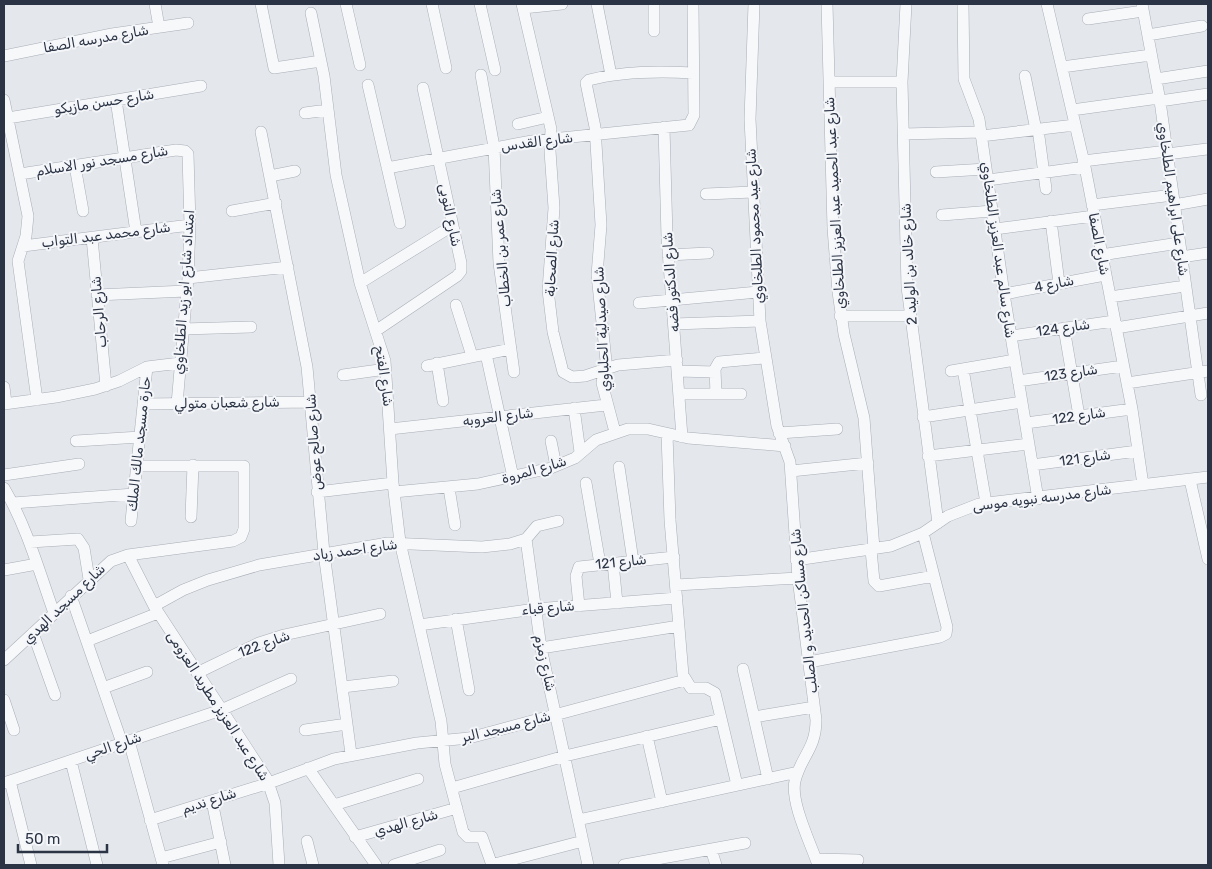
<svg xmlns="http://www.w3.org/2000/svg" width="1212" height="869" font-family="Rubik,'Noto Sans Arabic',sans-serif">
	<rect width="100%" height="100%" fill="#e4e7ec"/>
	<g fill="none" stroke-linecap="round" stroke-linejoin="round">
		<defs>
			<path id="minor" d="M155,4l4,23
				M261,4l13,64 47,-7
				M346,4l14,61
				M432,4l14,64
				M480,4l15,66
				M522,4l29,125 -1,22 4,57 -6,82 5,42 10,40 9,5 13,-1 33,-11 59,-5
				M597,4l14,71
				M654,4v27
				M754,4l-4,115 10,202 17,105 13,36 8,116 18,142c0,29 -15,36 -21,61 -5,21 16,63 23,84
				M827,4l6,224 5,64 6,42 20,84 10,131
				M906,4l-4,78 5,205 31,236
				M963,4l1,75 15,40 25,175 34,205
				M1047,4l38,163 47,242 11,76
				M1142,4l18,97 41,294
				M523,8l39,-4
				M311,13l13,63 12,99 24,108 25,78 8,122 7,59 41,179 4,43 18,68 5,5h14l10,28
				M1088,19l55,-8
				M1148,35l54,-9
				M4,56l108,-22 76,-11
				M1062,67l89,-12
				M481,75l13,72 5,116 15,109
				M1025,76l11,54
				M1156,79l52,-8
				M830,82h72
				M368,85l32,138
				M4,100l24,116 -2,20 -8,25 19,139
				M116,100l20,132
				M1160,101l48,-7
				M1072,110l87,-12
				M305,113l22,-3
				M8,118l193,-32
				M518,124l30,-7
				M664,127l3,110 15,200
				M1038,129l8,60
				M261,132l46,235 17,186 27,201
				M904,134l77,-2
				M981,136l94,-11
				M1167,154l40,-5
				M1083,161l84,-10
				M75,166l8,45
				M387,168l145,-27 157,-16 5,-10 -1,-111
				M936,172l50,-3
				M20,174l156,-24 9,1 3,3 2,71 -2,53 -11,126
				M270,176l25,-5
				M988,180l97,-13
				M706,194l47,-2
				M1092,205l81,-10
				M1174,205l34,-6
				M232,211l44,-8
				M942,215l50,-4
				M1051,221l8,62
				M995,229l99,-13
				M92,238l14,148
				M23,246l167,-21
				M668,255l40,-2
				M1101,255l78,-12
				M1181,257l27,-4
				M188,278l100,-11
				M360,283l92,-57
				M1004,294l101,-19
				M97,295l89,-4
				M1110,297l75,-11
				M639,303l119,-11
				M456,305l16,51
				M840,316h70
				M674,324l86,-3
				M1064,328l15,88
				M1116,328l92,-15
				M183,329l68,-2
				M377,330l80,-54 4,-5v-8l-38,-175
				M1011,336l103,-15
				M486,354l27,123
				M437,363l6,38
				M427,366l84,-17
				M963,369l23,134
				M677,371l38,1
				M951,371l64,-11
				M343,375l43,-6
				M1018,381l105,-15
				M1127,383l81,-12
				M4,387l2,16
				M679,394h62
				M716,394l-1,-25 4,-7 46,-4
				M4,404l52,-7 39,-8 24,-8 28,-14 33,-4
				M143,404l168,-2
				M574,408l6,44
				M923,417l99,-15
				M1026,423l106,-14
				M390,429l216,-24
				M615,432l-13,-49 4,-22 -9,-86 4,-50 -6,-98 -9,-44 3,-3c34,-9 69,-9 104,-7
				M779,433l58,-4
				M667,434l3,86 13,155 8,13h15l9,5 22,92
				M76,441l64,-4
				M551,441l5,25
				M928,456l101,-12
				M1032,465l105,-14
				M619,467l14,94
				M791,471l77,-8
				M4,475l75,-11
				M1190,480l18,79
				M586,483l14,81
				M4,488c23,39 35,83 50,125
				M449,488l6,37
				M317,492l76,-9
				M394,492l84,-8 73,-16 24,-10 21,-18 32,-11h20l40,9 97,8
				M13,503l121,-9
				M191,517l2,-52
				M131,521l16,-154
				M526,539l15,109 47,217
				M30,542l48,-3 6,9 5,31
				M871,550l3,31 5,5 55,-10
				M128,555l26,51 113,173 8,24 4,62
				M796,560l95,-14 32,-13 25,-17 31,-12 229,-27
				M613,563l4,40
				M4,570l33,-6
				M676,585l122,-7
				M71,596l51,147
				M154,606l29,-16 25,-10 51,-15 129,-22 94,4 28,-3 16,-5 11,-13 21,-5
				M579,606l-3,-30 3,-9 95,-10
				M456,619l13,71
				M419,625l116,-16 142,-11
				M33,633l22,62
				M87,641l71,-28
				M541,648l138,-22
				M4,660l107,-99 17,-6 105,-14 8,-4 3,-8v-63h-107
				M809,662l131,-25 6,-3 1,-7 -24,-94
				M743,669l25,110
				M197,673l62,-30 25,-8 96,-21
				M343,687l50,-6
				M103,688l44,-16
				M4,700l10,30
				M754,717l60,-10
				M305,730l42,-6
				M647,736l15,66
				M129,741l34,124
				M71,761l26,104
				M308,768l68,97
				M10,781l21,84
				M4,783l217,-73 70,-31
				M452,788l113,-32 156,-37
				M212,801l13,64
				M334,805l84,-26
				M150,820l119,-37 65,-24 83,-16 52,-5 216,-58
				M578,820l220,-48
				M355,837l102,-29
				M307,841l6,24
				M711,849l5,16
				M161,858l60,-16
				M816,859l42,1
				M394,865l46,-15
				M491,865l92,-24
				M624,865l121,-22"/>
		</defs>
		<!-- minor casing -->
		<use href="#minor" stroke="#a9aeb7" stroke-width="12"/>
		<!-- minor -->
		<use href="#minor" stroke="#f7f8fa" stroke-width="11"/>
	</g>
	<g text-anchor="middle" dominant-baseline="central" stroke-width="4" stroke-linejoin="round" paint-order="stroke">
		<!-- street labels -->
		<g font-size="14" fill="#2b3445" stroke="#f4f6f9">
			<text transform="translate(96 39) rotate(-10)">شارع مدرسه الصفا</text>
			<text transform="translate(104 102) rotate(-9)">شارع حسن مازيكو</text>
			<text transform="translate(537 142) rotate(-7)">شارع القدس</text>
			<text transform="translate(102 161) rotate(-9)">شارع مسجد نور الاسلام</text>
			<text transform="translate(1173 199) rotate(82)">شارع على ابراهيم الطلخاوي</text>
			<text transform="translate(835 203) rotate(-93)">شارع عبد الحميد عبد العزيز الطلخاوي</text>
			<text transform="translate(450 215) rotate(78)">شارع النوبى</text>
			<text transform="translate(755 226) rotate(-93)">شارع عيد محمود الطلخاوي</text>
			<text transform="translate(106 235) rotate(-7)">شارع محمد عبد التواب</text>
			<text transform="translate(1099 244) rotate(79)">شارع الصفا</text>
			<text transform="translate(501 248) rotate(-95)">شارع عمر بن الخطاب</text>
			<text transform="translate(998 250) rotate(82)">شارع سالم عبد العزيز الطلخاوي</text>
			<text transform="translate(552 258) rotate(-87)">شارع الصحابة</text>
			<text transform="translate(909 264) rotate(-93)">شارع خالد بن الوليد 2</text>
			<text transform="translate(671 282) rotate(-94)">شارع الدكتور فضه</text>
			<text transform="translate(1054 284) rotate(-11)">شارع 4</text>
			<text transform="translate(184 292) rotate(-86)">امتداد شارع ابو زيد الطلخاوي</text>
			<text transform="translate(99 312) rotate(-95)">شارع الرحاب</text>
			<text transform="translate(1063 328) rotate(-8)">شارع 124</text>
			<text transform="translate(602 329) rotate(-93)">شارع صيدلية الحلباوي</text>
			<text transform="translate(1071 373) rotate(-8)">شارع 123</text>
			<text transform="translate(384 376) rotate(82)">شارع الفتح</text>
			<text transform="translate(227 403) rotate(-1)">شارع شعبان متولي</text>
			<text transform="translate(1079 416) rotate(-8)">شارع 122</text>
			<text transform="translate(498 417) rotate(-7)">شارع العروبه</text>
			<text transform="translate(314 442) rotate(-94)">شارع صالح عوض</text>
			<text transform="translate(139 444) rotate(-84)">حارة مسجد مالك الملك</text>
			<text transform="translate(1085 458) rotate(-8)">شارع 121</text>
			<text transform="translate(534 470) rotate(-16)">شارع المروة</text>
			<text transform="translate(1042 498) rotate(-7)">شارع مدرسه نبويه موسى</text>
			<text transform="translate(355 550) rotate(-8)">شارع احمد زياد</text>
			<text transform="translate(621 562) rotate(-6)">شارع 121</text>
			<text transform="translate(64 604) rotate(-44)">شارع مسجد الهدي</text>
			<text transform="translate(548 608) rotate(-5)">شارع قباء</text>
			<text transform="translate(804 611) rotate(-96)">شارع مساكن الحديد و الصلب</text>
			<text transform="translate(264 644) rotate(-20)">شارع 122</text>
			<text transform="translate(545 663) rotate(78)">شارع زمزم</text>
			<text transform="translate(218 706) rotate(57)">شارع عبد العزيز مطريد العزومى</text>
			<text transform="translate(506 727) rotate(-14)">شارع مسجد البر</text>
			<text transform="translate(113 746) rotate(-19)">شارع الحي</text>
			<text transform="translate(209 801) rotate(-18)">شارع نديم</text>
			<text transform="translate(406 823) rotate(-16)">شارع الهدي</text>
		</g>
	</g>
	<!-- border -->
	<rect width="1212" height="869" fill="none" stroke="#2b3445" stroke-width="10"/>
	<!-- scale -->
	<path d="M18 844v8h89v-8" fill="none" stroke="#2b3445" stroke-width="2.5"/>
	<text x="25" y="844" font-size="15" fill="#2b3445" stroke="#f4f6f9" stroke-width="4" paint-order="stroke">50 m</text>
</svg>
